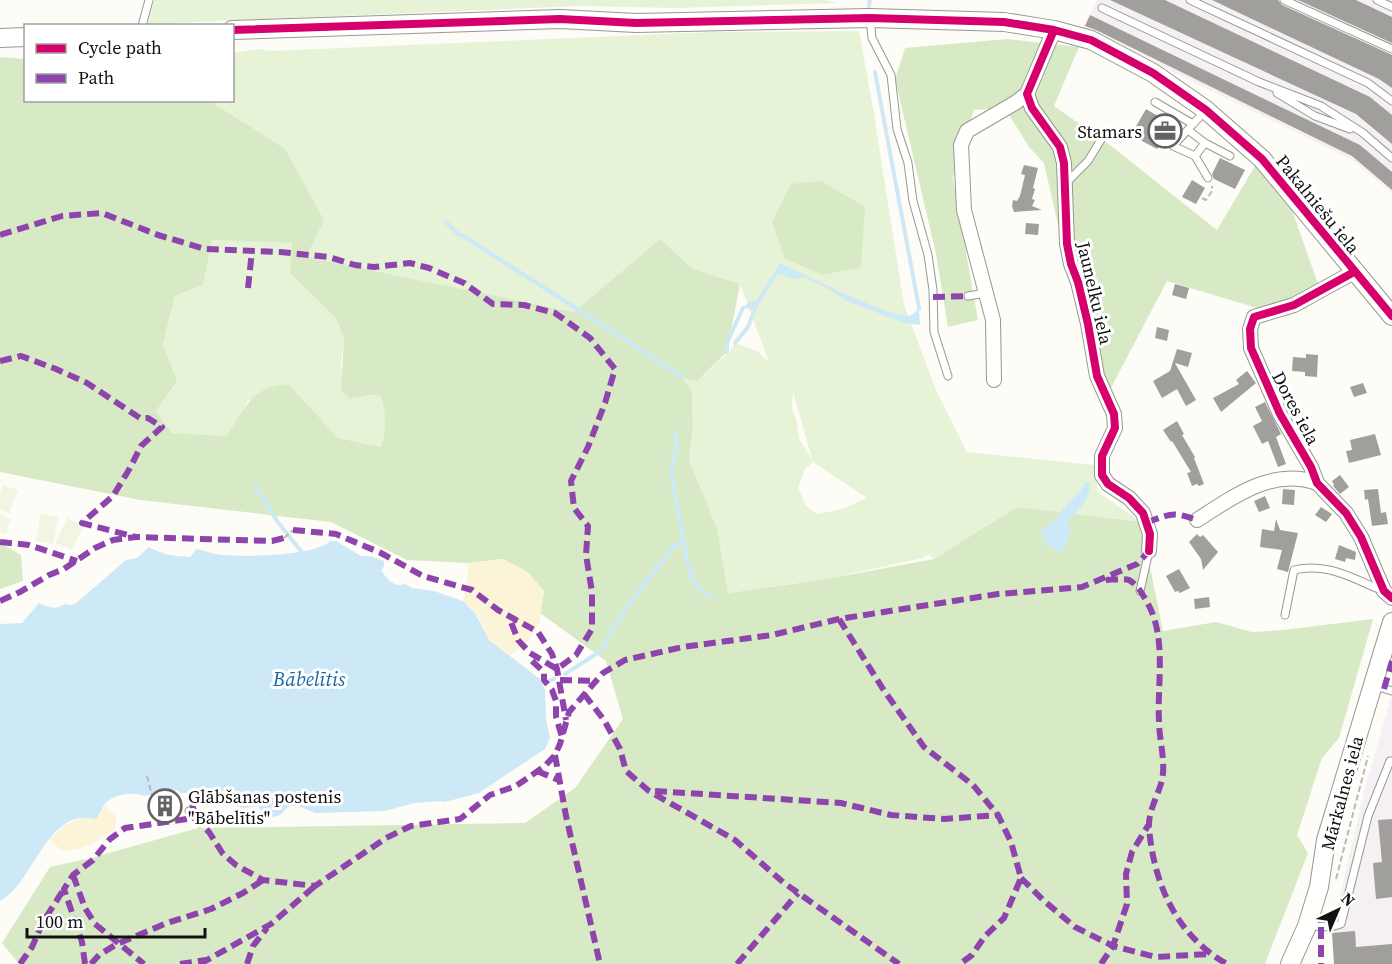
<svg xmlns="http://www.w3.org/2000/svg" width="1392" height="964" font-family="'Source Serif 4',serif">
	<rect width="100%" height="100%" fill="#fdfcf7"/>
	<!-- industrial -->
	<path fill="#f5f0f3" d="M1097,0h295v193l-41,-34 -268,-131z
		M1392,694v270h-57l-1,-42 32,-138z"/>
	<!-- green -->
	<path fill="#e7f3d7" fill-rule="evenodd" d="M154,0h670l15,3 -164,5 -95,-2 -432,18z
		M859,31l14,77 31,197 32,85 31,62 127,13 4,27 43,30 -124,-15 -83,52 -6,-5 -5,4 -97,21 -99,14 -10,-65 -28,-68 4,-34 -1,-35 -9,-14 14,4 33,-30 5,-8 22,8 12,11 -29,-78 -47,-15 -33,-30 -86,73 -269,-55 11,-21 -186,-135 102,-1 1,-47 25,-4 13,2 443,-19zM793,392l19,67 -13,-20 -3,-21 -4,-8zM813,462l54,36h-1l-23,11 -26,5 -11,-8 -8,-18 7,-19z
		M212,240l81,3 -2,30 45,45 8,21 -3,28 9,32 21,-4 10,1c5,18 6,32 0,51l-43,-9 -18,-16 -72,-22 -11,21 -11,15 -54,-3 -16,-22 21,-28 -14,-39 12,-48 28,-11z"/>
	<!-- forest -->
	<path fill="#d8eac5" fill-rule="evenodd" d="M1007,39l72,8 -25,59 56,39 107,85 38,-64 33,32 31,89 -13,22 -49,-1 -90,-27 -56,107 -14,8 -53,-233 -15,-16 -24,-39 -31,2 -21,68 25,142 -30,7 -12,-73 -41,-175 10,-31z
		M0,57l25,2 1,41 184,1 75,48 39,71 -18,37 268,55 86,-73 33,30 47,15 -13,68 -30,29 -14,-3 9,13 1,35 -4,34 28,68 11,65 98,-14 108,-20 83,-52 124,15 22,109 53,-9 36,10 31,-2 90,-11 -34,119 -17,20 -25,77 11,18 -43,111h-1246l-17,-21 48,-76 41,-9 107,-30 327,-5 50,-35 48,-69 -17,-58 -66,-48 4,-22 -41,-32 -35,4 -61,-3 -76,-38 -191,-22 -140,-28zM212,240l80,3 -2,30 46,45 8,21 -3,52 9,8 21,-4 10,1c5,19 6,32 0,51l-43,-9 -50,-54c-40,4 -41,24 -62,52l-54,-3 -16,-22 21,-29 -14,-38 12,-48 28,-11z
		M821,181l44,26 -4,60 -38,8 -38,-16 -13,-37 19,-38z
		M0,543l21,12 2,26 -23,8z"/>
	<!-- sand -->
	<path fill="#fcf4d9" d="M503,559l25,13 16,19 -5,33 -12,18 -17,14 -21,-16 -13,-27 -13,-11 5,-26v-13z
		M104,805l12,10 -1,14c-17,14 -31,21 -53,22l-13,-12c18,-16 25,-22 50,-23z"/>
	<!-- pitch -->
	<path fill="#f0f6e1" d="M3,485l15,5 -9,23 -9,-3v-16z
		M41,514l17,3 -5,27 -17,-3z
		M0,515l11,4 -5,15 -6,-2z
		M67,518l16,8 -11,24 -16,-7z"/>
	<!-- water -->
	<path fill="#cde8f7" d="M780,263c21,10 111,55 129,53 4,-1 7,-5 10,-8l1,17 -16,-2 -57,-22 -20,-13 -22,-11 -10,2 -17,-5 -25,40v-5l-10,-1 7,-7h6z
		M1085,481l5,2c0,17 -12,28 -24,40l5,5 -6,18 -6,7c-9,-7 -17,-12 -18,-23 17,-10 15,-14 27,-27 9,-10 12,-7 17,-22z
		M330,541h6l25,15h9l14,5v6l-3,3c6,9 13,18 24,14l7,4 22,3 29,10 12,12 14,27 51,39 5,11 1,29 4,19 -5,11 -66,44 -34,9 -5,-1 -26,2 -29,8 -70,2 -17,-7h-9l-9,9 -12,4 -10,-13 -14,2 -25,-6 -6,3 -8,-12h-24l-4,-3 -32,6c-13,-5 -34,-2 -42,10 -2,5 -4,9 -7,13 -50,-12 -60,62 -96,82v-277l22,-1 17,-20c11,5 16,7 26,1l5,1 5,-1 51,-44 11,-2 12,-11c14,8 25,9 41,10l7,-8c9,2 19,6 28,6 22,2 90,1 105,-14z"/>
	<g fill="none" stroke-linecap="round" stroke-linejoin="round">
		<!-- stream -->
		<path stroke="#cde8f7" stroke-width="4" d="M869,6l1,-6
			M875,72l44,236
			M446,222l12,12 7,3 218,140
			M735,343l13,-16 5,-13
			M727,352v-9l16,-35
			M675,432l2,14 -5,20v11l15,85 7,20 8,9 10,7
			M255,485l22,36 24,30
			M565,674l36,-23 18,-33 55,-72 10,-5
			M543,683l11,-4"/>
	</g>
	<!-- building -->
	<path fill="#a19f9c" d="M1110,0h55l205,97 22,18v29l-36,-30z
		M1212,0h66l4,5 110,50v33l-13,-9z
		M1298,0h58l36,17v26z
		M1090,15l270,130 32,27v18l-40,-34 -256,-126 -11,-4z
		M1146,109l29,17 -9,17 -4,-2 -5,8 -26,-14z
		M1220,158l25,12 -10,19 -21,-10 -2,-5z
		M1024,165l14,3 -5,20 2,1 -3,10 3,1 -3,6 10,4 -28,2 -2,-6 1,-6 4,1 3,-5 5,-21 -4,-1z
		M1192,180l13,8 -9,16 -14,-7z
		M1026,223l13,1 -1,11 -13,-1z
		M1175,284l14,4 -3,11 -14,-4z
		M1157,327l12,3 -2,11 -12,-3z
		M1177,349l15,4 -4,14 -13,-4 21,37 -10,6 -9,-17 -15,9 -9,-17 17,-10z
		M1306,354l12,1 -1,22 -12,-1v-4l-13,-1 1,-14 13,1z
		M1247,371l9,12 -35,29 -8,-14 26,-14 -3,-4z
		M1363,383l4,10 -13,4 -4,-10z
		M1265,402l16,32 -5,3 10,27 -8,3 -10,-26 -6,3 -9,-18 9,-5 -7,-14z
		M1177,421l7,13 -2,1 13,22 -1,1 10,26 -5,2 -2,-2 -5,2 -5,-13 4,-1 -19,-31 -1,1 -8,-12z
		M1375,434l6,21 -32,8 -3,-12 6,-1 -2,-10z
		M1340,475l9,12 -9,7 -7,-8 1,-1 -2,-4z
		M1283,489l12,1 -1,15 -12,-1z
		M1378,489l3,24 5,-1 2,12 -16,2 -4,-27 -3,1 -1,-10z
		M1265,496l5,12 -11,4 -5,-11z
		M1321,507l11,7 -6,8 -11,-7z
		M1276,519l4,11 18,3 -10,39 -11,-3 5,-19 -22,-3 2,-18 12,2z
		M1197,534l3,3 3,-2 15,17 -15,18 -2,-11 -12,-17z
		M1339,545l17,7 -1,8 -9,-2 -1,4 -10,-3z
		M1179,569l11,19 -10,5 -2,-2 -3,1 -9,-16z
		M1209,597l1,10 -15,2 -1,-10z
		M1392,819v78l-16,2 -3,-36 9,-1 -4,-42z
		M1355,931l1,16 36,-3v20h-58l-2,-31z"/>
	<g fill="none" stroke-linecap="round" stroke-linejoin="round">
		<defs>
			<path id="service" d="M1190,0l178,83 24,18
				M1284,0l108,49
				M1377,0l15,7
				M1102,8l157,74 62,24 42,27 29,25
				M870,18l2,20 19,37 6,54 11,34 5,38 15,54 5,35 1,42 14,44
				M142,26l7,-26
				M1277,93l38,23 35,13
				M1155,102l38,22 13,-14
				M1188,130l17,13 -10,13 -22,-10 20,-22
				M1205,143l25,13
				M1195,156l13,22
				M1066,183l22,-22 14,-23
				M968,296l18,-3
				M1140,591l9,-40
				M1285,615l9,-45c32,-8 58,8 87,20
				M1375,686l17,5
				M189,811h4
				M1310,926l21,1 10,-3 27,-108 22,-55h2"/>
			<path id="minor" d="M1054,30l-27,64 5,14 28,39 4,16 3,81 4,20 7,18 10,42 9,52 17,38 1,14 -13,28v19l6,9 21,14 14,15 7,21 -1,17
				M1354,272l-60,33 -40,12 -4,12 1,19 29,66 31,53 6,16 29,30 15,24 23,54 8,7
				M994,380l-1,-60 -29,-110 -3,-65 6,-14 48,-28 12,-9
				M1197,520c36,-23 75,-53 120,-37"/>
			<path id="tertiary" d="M232,30l328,-11 76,4 234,-5 134,4 50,8 37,10 62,33 53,37 56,49 130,157
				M0,38l26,-1
				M1290,964l17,-38 12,-39 7,-47 66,-218"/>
		</defs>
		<!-- service casing -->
		<use href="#service" stroke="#979795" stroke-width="9"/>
		<!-- minor casing -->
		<use href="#minor" stroke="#979795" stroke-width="16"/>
		<!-- tertiary casing -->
		<use href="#tertiary" stroke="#979795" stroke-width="20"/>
		<!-- path -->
		<path stroke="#b9b9b8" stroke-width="2" stroke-dasharray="6 3" stroke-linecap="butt" d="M1202,198l4,2 6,-9v-5
			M284,538l9,-8
			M147,776l5,19
			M1336,879l32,-123"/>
		<!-- service -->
		<use href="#service" stroke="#fffffe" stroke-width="7"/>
		<!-- minor -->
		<use href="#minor" stroke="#fffffe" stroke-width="14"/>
		<!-- tertiary -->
		<use href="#tertiary" stroke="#fffffe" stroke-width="18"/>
		<!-- quiet -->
		<path stroke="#8e44ad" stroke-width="6" stroke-dasharray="12 6" stroke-linecap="butt" d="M0,235l62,-19 40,-3 56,22 47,14 75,3 49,5 26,8 19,2 36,-4 19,5 35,15 29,21 31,1 31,8 35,25 25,31 -10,34 -17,44 -17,34 3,27 14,18 -2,29 6,37v37l-16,26 -19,14 -27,-16 -12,-13 -9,-23
			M248,288l4,-37
			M933,297l35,-1
			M0,361l21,-5 35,13 31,14 53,35h8l14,9 -21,19 -11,22 -17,28 -31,27 54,14
			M1147,522c25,-8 24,-11 50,-2
			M293,530l43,4 45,19 42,23 49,14 26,20 40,22 14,22 5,15 9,51
			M0,542l29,3 48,16
			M1106,580c6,0 16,-2 23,0 6,3 12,11 15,17 24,36 13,83 15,124 0,19 7,40 3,59 -4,16 -14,31 -13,48 5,57 28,108 78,136
			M0,601l20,-9 29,-17 15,-6 31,-21 18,-8 23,-3 136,4 12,-3
			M839,619l44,70 41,58 49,38 25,30 13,27 10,36 -17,40 -19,18 -13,19 -12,9
			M532,661l12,11v8l8,10 4,11v16l6,20
			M560,680l36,1
			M1384,689l8,-28
			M584,694l20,26 16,29 6,22 23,20 86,49 49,43 115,81
			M555,755l11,61 34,148
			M537,771l24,10
			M655,791l186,12 50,12 53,4 54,-4
			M192,799l2,19 15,14 14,22 13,11 27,15 52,6 71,-48 25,-12 49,-7 30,-24 26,-9 29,-20 10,-11 5,-11 9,-32 34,-39 22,-13 58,-13 89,-12 67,-16 159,-25 84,-7 55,-23 12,-13
			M73,875l12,33 10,16 49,40
			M1021,878l22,22 32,27 38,19 43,11 53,-3
			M1321,927v37
			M20,964l12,-17 11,-25 21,-33
			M85,964l-3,-22 -18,-53 9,-14 20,-15 17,-21 15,-11 69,-10
			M91,964l8,-9 18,-11 50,-21 44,-14 32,-16 20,-13
			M180,964l26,-4
			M200,964l71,-40 44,-38
			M247,964l6,-18 14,-18
			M737,964l61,-71
			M1101,964l12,-18 14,-42 -1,-30 6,-22 17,-28"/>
		<defs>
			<path id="cycleway" d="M232,30l328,-11 76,4 234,-5 134,4 50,8 37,10 62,33 53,37 56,49 130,157
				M1054,30l-27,64 5,14 28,39 4,16 3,81 4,20 7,18 10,42 9,52 17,38 1,14 -13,28v19l6,9 21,14 14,15 7,21 -1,17
				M1354,272l-60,33 -40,12 -4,12 1,19 29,66 31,53 6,16 29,30 15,24 23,54 8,7"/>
		</defs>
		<!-- cycleway casing -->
		<use href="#cycleway" stroke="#fff" stroke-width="11"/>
		<!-- cycleway -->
		<use href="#cycleway" stroke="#d6006c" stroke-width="8"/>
	</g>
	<!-- icons -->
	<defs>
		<symbol id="office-ring" viewBox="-11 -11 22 22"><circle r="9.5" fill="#fff" stroke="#646362" stroke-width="1.5"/><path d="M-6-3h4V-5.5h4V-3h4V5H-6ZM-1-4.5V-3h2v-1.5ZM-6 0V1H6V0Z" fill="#646362"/></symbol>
		<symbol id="building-ring" viewBox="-11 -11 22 22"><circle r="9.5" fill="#fff" stroke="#646362" stroke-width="1.5"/><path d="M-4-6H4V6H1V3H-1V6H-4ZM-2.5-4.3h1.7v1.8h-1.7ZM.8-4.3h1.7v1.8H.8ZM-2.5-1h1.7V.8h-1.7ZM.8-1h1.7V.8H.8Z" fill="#646362"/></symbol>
	</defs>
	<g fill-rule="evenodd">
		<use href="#office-ring" x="1146" y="112" width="38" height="38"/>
		<use href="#building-ring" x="146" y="787" width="38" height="38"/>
	</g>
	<g text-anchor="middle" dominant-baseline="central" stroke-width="6" stroke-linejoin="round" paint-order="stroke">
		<!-- poi labels -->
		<g font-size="18" fill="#111" stroke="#fff" text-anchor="end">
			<text x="1142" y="131">Stamars</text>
			<text x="188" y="796" text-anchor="start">Glābšanas postenis<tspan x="188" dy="21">"Bābelītis"</tspan></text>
		</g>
		<!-- street labels -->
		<g font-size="18" fill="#111" stroke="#fff">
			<text transform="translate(1318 204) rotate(51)">Pakalniešu iela</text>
			<text transform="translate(1095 293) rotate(77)">Jaunelku iela</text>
			<text transform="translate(1296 408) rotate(62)">Dores iela</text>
			<text transform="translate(1342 793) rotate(-75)">Mārkalnes iela</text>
		</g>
		<!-- water labels -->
		<g font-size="20" font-style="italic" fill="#1768a6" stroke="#fff">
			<text x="309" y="679">Bābelītis</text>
		</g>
	</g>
	<!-- legend -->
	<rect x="24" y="24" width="210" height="78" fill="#ffffff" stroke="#a0a0a0" stroke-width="1.5"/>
	<rect x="36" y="44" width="30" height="9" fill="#d6006c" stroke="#a0a0a0" stroke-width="1.5"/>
	<text x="78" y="54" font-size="18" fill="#111111">Cycle path</text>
	<rect x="36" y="74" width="30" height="9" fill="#8e44ad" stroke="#a0a0a0" stroke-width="1.5"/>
	<text x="78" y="84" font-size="18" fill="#111111">Path</text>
	<!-- north arrow -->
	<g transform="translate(1338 910) rotate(44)" stroke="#ffffff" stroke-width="4.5" paint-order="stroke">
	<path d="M0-4.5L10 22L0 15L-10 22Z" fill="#111111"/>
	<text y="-9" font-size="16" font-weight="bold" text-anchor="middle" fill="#111111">N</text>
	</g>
	<!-- scale -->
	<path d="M27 928v9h178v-9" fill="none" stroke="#111111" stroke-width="3"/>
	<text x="36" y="928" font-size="18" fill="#111111" stroke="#ffffff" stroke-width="4.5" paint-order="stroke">100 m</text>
</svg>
